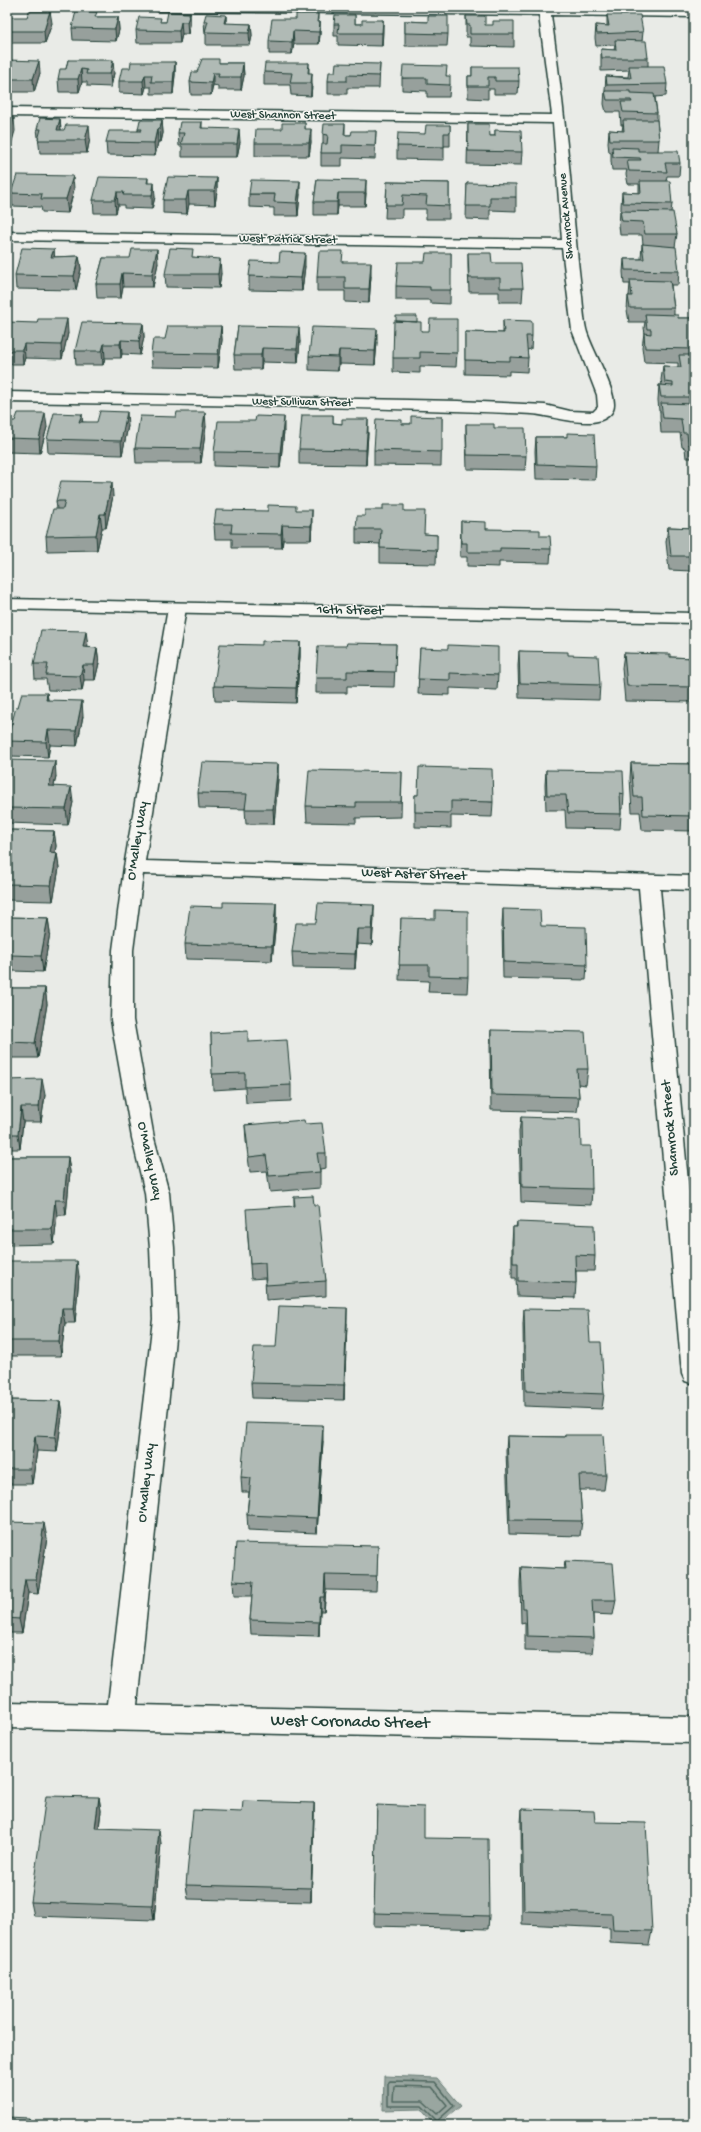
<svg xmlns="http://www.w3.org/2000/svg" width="701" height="2132" font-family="'Gochi Hand',sans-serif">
	<rect width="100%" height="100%" fill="#e9ebe7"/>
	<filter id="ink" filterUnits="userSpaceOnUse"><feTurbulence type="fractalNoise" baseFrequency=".025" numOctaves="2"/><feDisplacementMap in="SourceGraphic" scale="8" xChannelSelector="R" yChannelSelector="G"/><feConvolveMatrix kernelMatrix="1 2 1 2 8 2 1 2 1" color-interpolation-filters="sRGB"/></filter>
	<g filter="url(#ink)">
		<!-- water -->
		<path fill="#99a6a0" stroke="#687c75" d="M384,2076l53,2 24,28 -23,19h-4l-13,-16 -38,1z"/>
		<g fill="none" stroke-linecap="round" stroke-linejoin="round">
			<!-- shore -->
			<path stroke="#50675f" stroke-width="1.5" d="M390,2081l45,1 19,24 -17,15 -15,-15h-34v-23z
				M394,2086l38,1 15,18 -10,9 -14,-13h-30z"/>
			<defs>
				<path id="minor" d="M152,7h398l144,2v8l-143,-2c8,57 15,114 20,172 3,34 6,68 10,101 2,14 2,28 5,41 4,18 34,66 27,81 -12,24 -61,5 -81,4 -175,-8 -350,-9 -525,-12v-10l451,9 87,4 25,6 23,1 5,-5 -1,-12 -25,-65 -10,-82 -555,-8v-8l555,8 -9,-117 -546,-7v-8l545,7 -13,-100 -381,-4z
					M177,603l6,1 3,4 -41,253 549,15v14l-34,-1 34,355v140l-9,-3 -3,-7 -43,-486 -496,-14 -10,76v70l21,118 15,55 5,55 3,71 -40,386 557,12v26l-687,-15v-26l101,2 45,-385 -3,-71 -5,-55 -13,-55 -21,-118 2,-70 11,-83 44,-259 3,-4z"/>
				<path id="primary" d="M7,599l687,14v10l-687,-14z"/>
			</defs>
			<!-- minor casing -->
			<use href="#minor" stroke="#1f3d34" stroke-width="3"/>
			<!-- primary casing -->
			<use href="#primary" stroke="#1f3d34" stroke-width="3"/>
			<!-- minor -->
			<use href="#minor" fill="#f6f6f2" fill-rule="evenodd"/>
			<!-- primary -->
			<use href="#primary" fill="#f6f6f2" fill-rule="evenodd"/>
		</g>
		<!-- wall -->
		<path fill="#97a09c" stroke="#1f3d34" d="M190,13v12l-2,9h-6l-2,9h-43l-1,-13 26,-8h4z
			M318,14v8h2v12l-1,10h-25l-2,10h-23v-13l27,-22z
			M226,15v9h25l1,12 -2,9h-44v-11h-1l-1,-13z
			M355,15v9h7l21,-4 -1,26 -44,-1v-9h-4v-12z
			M607,15l36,17 -1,9 6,17v8l19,18 -1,12 -11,1 2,16v7l2,20 -1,11 22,12 -1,13h-12l-1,5 6,23 -1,8 6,22 -2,13 4,24 -1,14h-7l3,23v7l4,3h16v140h-8l-1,-10 -3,-1 -2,-14h-19l-1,-16v-6h-1l-1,-11 1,-15h3l-1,-5 2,-14 15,1v-4l-34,-1 -2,-15 2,-14h1l-1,-5 1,-6h-16l-2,-12 1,-14h1l1,-12h-6l-1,-12 1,-13h17l1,-15h1l-1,-9h-22l-1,-10 1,-14h1v-5l1,-14 17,1v-9h-11l-2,-10 1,-4h-15l-1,-9v-8l-2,-1 -1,-9 1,-13 13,1 1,-6h-2l-1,-13h-14l-2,-8 2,-28 22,1 1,-7 -28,1v-22l13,1 1,-5 -19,1 -1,-8 1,-13 11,1z
			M466,16l19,9 29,9v13l-44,-1v-9h-4z
			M7,17l45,6 -7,20h-38z
			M97,17h21l1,13 -3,11 -43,-1 -1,-12z
			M405,21l23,1 20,12 -1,12h-42z
			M7,60l33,13 -6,19h-25v-5h-2z
			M68,60l46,13 -3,14 -24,-1v-4h-5l-3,10h-20l-1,-13 8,-10z
			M175,62v13l-2,19h-22v-7h-5l-2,7 -25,-1v-12l11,-13z
			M219,63h24l1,13 -3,14h-23v-4l-5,-1 -2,10h-20l-1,-13 7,-10z
			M309,63v10l3,12 -1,11 -20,-1 -1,-10h-26v-13z
			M380,64l-1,24h-32v6h-19v-13l7,-9z
			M472,67l47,14 -1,13h-24v-5h-6v10l-20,-1v-22h4z
			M447,76l3,9 -1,12h-22v-6l-25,-1v-12z
			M60,119l1,11 29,8 -3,15h-47l-3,-24z
			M162,120l1,13 -2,9h-3l-3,14 -48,-1 -1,-13 32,-11v-2z
			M202,122v6l38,14 -3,15h-55v-11h-3l-1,-13z
			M305,123v6l6,13 -2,14h-54v-13l27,-14z
			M345,124v11h6l25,-4 -1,28 -33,-1v8h-21v-13l2,-9v-10z
			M468,124l22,12h5v-6l27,22 -1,13 -54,-1z
			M450,125v21h-6v14l-47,-1v-13l28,-12z
			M148,178v5l7,14 -3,12 -28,-1v-3h-6l-2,8h-22l-1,-13z
			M217,178v13l-2,14 -26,-1 -2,10 -24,-1v-13z
			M317,179l49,14 -1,13h-27l-1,9h-23v-13z
			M387,182l62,1v36h-23v-10h-24v9h-17z
			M467,183l49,14v14l-26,-1v10l-24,-1z
			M74,189l-6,24 -26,-1 -1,-5 -29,-1 -1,-13z
			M249,194h51l-2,22h-24v-8l-25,-1z
			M54,249v8l25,-1 2,13 -5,21 -60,-1 -1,-14z
			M451,253l-1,51 -20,-1v-3h-34v-14l29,-24z
			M468,253l24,10 31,25 -1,14h-23v-10h-30l-1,-25z
			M194,257l27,16 -2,15 -53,-1 -1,-13z
			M103,258l55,5 -5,24h-30l-2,11h-24l-1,-14z
			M343,262l28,14 -2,27 -24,-1v-11h-28v-14z
			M305,266l-3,25 -53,-1v-14z
			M503,320l29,16 -1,13 -4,1 1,8 -1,14 -18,-1v4l-44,-1v-42l38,1z
			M7,322l61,11 -6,26 -37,-1 -2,6h-16z
			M417,322l4,9 36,22 -1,14 -36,-1v7l-27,-1v-14z
			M143,323l1,14 -4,18 -18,-1 -1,4h-16l-2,7h-27l-1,-14z
			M221,326l1,14 -4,28 -66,-1 -1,-14 14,-14z
			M238,326l62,15 -2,22 -36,-1 -1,7h-26l-1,-14z
			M377,342l-2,23 -36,-1 -1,7 -29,-1v-14z
			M82,414v8l46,4 -6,29 -74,-2 -1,-14z
			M333,415v8l9,1 26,9 -2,32 -67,-1v-15z
			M442,417l-1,49 -67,-1v-15l28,-26h9z
			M7,421l40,6 -7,26 -33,-1z
			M466,424l28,4 32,28 -1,14 -58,-1 -1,-31z
			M206,426l-5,37h-65l-1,-15z
			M284,431l-4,37 -66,-2v-14z
			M536,437h31l29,29 -1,14 -59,-1 -1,-28z
			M113,496l-7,32h-4l-5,22 -50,1 -1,-15 11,-27 -1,-8z
			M296,510l16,14 -1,16h-28l-1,8h-50v-9h-17l-1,-15 54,-13z
			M404,511l20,23 13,1 -1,29 -56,-1v-19l-24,-1v-14l9,-13z
			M461,521l25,8 54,7 11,13 -1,14 -51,-1v5l-32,-1v-9h-7z
			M668,527l26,1v39h-3v4l-22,-1 -3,-28z
			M300,642v15l-4,46 -81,-2 -1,-15 48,-41z
			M396,644l-2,43 -47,-1v7h-31v-15l30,-32z
			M88,646v1l9,1 2,15 -4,17h-11l-2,11 -34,-1 -2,-11h-11l-1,-15z
			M420,648l78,27 -1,15 -47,-2v7l-32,-1z
			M519,651l49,4 32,30 -1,15 -80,-2 -1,-32z
			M624,653l46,4 24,1v44l-69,-1 -3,-33z
			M47,693l1,7 35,16 -6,30 -27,-1 -2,12 -39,-1 -2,-15 11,-34z
			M7,760l49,16 -2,10 19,16 -5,23 -61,-2z
			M631,763l63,1v67l-52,-1 -2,-18h-8l-2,-34z
			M278,764v15l-4,45h-28l-1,-15 -46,-1 -1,-15z
			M546,770l78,24 -1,15h-2v5l-1,15 -54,-1 -1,-18h-19l-1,-25z
			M402,772l-1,45 -45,1v5l-49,-1 -1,-16z
			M415,795l78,7 -1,15 -41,-1v12l-36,-1z
			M7,830l47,1 2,15 -1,6 2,1 2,15 -6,33 -46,-1z
			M276,903v16l-4,42 -86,-2 -1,-15z
			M374,905l-2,40 -15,-1 -2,25 -62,-1 -1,-16 24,-29z
			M503,909l84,56 -1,15 -83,-2 -1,-53z
			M7,917l41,1 2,15 -7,39 -30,-1 -2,13h-4z
			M401,918l67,59 -1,16 -39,-1 1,-11 -30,-1z
			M7,988h38l2,16 -9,54h-31z
			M491,1030l97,39 -2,16 -8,-1 1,13 -2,15 -86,-2 -1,-65z
			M211,1033l37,9 43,43v16l-45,2 -1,-15 -32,2z
			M7,1080l38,15 -4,27h-18l-3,27h-13z
			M521,1117l60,29 11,43 -1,16 -70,-3 -2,-70z
			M305,1124l21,29v15l-6,1v19l-50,4 -3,-21 -17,1 -4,-31 -1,-16z
			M7,1157h61l2,15 -4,43h-9l-3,29 -47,1z
			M294,1197l20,8 12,76v15l-60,4 -1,-22 -14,1 -4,-54 47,-19z
			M517,1222l78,34 -1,15h-18v12l-1,15 -58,-2 -1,-18h-4v-36l1,-15h3z
			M7,1261l72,15 -4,47h-10l-4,33h-54z
			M524,1309l66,33 14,52 -2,15 -78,-3 -1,-82z
			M347,1323l-3,77 -92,-2 -1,-15 25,-36z
			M7,1400l53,1 2,15 -5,36 -20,-1 -5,33h-25z
			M565,1435l41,40 -2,15h-24l2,31 -2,15 -71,-2 -3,-83 1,-15 58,1z
			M323,1441l-6,92 -69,-3 -1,-15 2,-23h-7l-1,-15z
			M7,1522l40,16 -9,56 -10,-1 -6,40h-15z
			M378,1546l-2,45 -50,-1 -2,21h-4l-1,25 -68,-2 -1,-14 2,-24h-18l-1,-15z
			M565,1561l51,39 -3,15 -20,-1 1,24 -2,15 -67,-2v-29l-4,1 -1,-41 1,-15 43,2z
			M99,1797l2,14 -2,17 62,15 -7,77 -120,-4 -3,-14z
			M314,1803v14l-3,85 -123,-3 -2,-14 56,-73z
			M377,1805l47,33 65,78 -1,13 -114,-3z
			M522,1809l73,13 57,109 -3,14 -39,-2v-15l-88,-4 -1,-101z"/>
		<!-- shaded-wall -->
		<path fill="#7b827f" stroke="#1f3d34" d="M50,11l2,12 -7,20 -1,-12z
			M190,13v12l-2,9 -1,-12z
			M226,15v12l-2,-4z
			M118,17l1,13 -3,11 -1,-12z
			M383,20v13l-1,13v-13z
			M181,22l1,12 -2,9 -1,-12z
			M320,22v12l-1,10v-12z
			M251,24l1,12 -2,9 -1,-12z
			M293,31l1,13 -2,10v-12z
			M113,60l1,13 -3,14 -1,-13z
			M39,61l1,12 -6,19 -1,-13z
			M175,62v13l-2,19v-12z
			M243,63l1,13 -3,14v-13z
			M81,69l1,13 -3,10 -1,-13z
			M213,73v12l-2,10v-12z
			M312,73v12l-1,11v-13z
			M145,75l1,12 -2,7 -1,-13z
			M14,118l1,13 -7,24 -1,-15z
			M60,119l1,13 -4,-2z
			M162,120l1,13 -2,9 -1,-13z
			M89,125l1,13 -3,15 -2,-13z
			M157,129l1,13 -3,14 -1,-13z
			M239,129l1,13 -3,15v-13z
			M311,129v13l-2,14v-13z
			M73,176l1,13 -6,24 -2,-14z
			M217,178v13l-2,14 -1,-14z
			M366,180v13l-1,13v-13z
			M300,181v13l-2,22 -1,-13z
			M154,183l1,14 -3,12v-14z
			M188,191l1,13 -2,10 -1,-14z
			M117,192l1,13 -2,8 -1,-13z
			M338,193v13l-1,9v-13z
			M54,249l1,13 -4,-5z
			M157,249l1,14 -5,24 -1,-13z
			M305,253v13l-3,25 -1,-13z
			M79,256l2,13 -5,21 -2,-14z
			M220,259l1,14 -2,15 -1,-14z
			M371,262v14l-2,27v-14z
			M122,273l1,14 -2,11 -1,-14z
			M67,319l1,14 -6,26 -1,-14z
			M143,323l1,14 -4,18 -1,-14z
			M221,326l1,14 -4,28v-14z
			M299,327l1,14 -2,22 -1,-14z
			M377,329v13l-2,23v-14z
			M121,340l1,14 -1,4 -1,-14z
			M24,344l1,14 -2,6 -1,-14z
			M104,344l1,14 -2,7 -1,-14z
			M262,348v14l-1,7v-14z
			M339,350v14l-1,7v-14z
			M127,412l1,14 -6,29 -1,-14z
			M205,412l1,14 -5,37 -1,-14z
			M45,413l2,14 -7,26 -1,-14z
			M82,414l1,14 -4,-6z
			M284,417v14l-4,37v-15z
			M368,419v14l-2,32v-15z
			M112,482l1,14 -7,32 -1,-14z
			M8,506l1,15 -2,9v-22z
			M312,510v14l-1,16v-14z
			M100,514l2,14 -5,22 -1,-15z
			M282,525l1,15 -1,8 -1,-14z
			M86,631l2,15 -3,16 -2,-15z
			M300,642v15l-4,46v-15z
			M97,648l2,15 -4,17 -1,-15z
			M83,665l1,15 -2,11 -2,-15z
			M47,693l2,15 -3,-8z
			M82,701l1,15 -6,30 -1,-15z
			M48,730l2,15 -2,12 -2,-15z
			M55,761l1,15 -5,25 -2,-15z
			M278,764v15l-4,45 -1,-15z
			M71,787l2,15 -5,23 -2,-16z
			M54,831l2,15 -4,22 -2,-16z
			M57,853l2,15 -6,33 -2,-16z
			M276,903v16l-4,42v-15z
			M374,905v15l-2,25v-16z
			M48,918l2,15 -7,39 -2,-16z
			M357,929v15l-2,25v-15z
			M11,955l2,16 -2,13 -3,-15z
			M45,988l2,16 -9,54 -3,-15z
			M42,1079l3,16 -4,27 -2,-15z
			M21,1107l2,15 -3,27 -2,-15z
			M68,1157l2,15 -4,43 -2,-15z
			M55,1200l2,15 -3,29 -2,-15z
			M77,1261l2,15 -4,47 -2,-15z
			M62,1308l3,15 -4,33 -2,-15z
			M347,1308v15l-3,77v-15z
			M60,1401l2,15 -5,36 -2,-15z
			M323,1425v16l-6,92v-15z
			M35,1436l2,15 -5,33 -2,-15z
			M44,1523l3,15 -9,56 -2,-15z
			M325,1575l1,15 -2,21v-14z
			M25,1579l3,14 -6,40 -3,-14z
			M320,1597v14l-1,25v-14z
			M99,1797l2,14 -4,30 -2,-13z
			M314,1803v14l-3,85v-14z
			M159,1830l2,13 -7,77 -2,-14z
			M29,2118l2,7h-3z"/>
		<!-- building -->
		<path fill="#b0bab5" stroke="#1f3d34" d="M29,11h21l-6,20h-37v-14h20z
			M76,11l21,1 -2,5h23l-3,12 -43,-1z
			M168,12l22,1 -3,9h-6l-2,9 -43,-1 3,-13 22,1 -1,4h6z
			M206,14l20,1 -2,8 27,1 -2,9 -44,-1 3,-11h-4z
			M296,14h22l-1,8h3l-1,10 -26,-1 -1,11 -23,-1 3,-22h24z
			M335,15h20v9h7v-4h21l-1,13h-44l1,-9h-5z
			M607,15h33l3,17 -46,2 -1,-9 13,1z
			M428,16h20v18l-43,-1v-12l23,1z
			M466,16h19v9h8v-4h21v13h-44v-9h-3z
			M615,40l31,1 2,17h-46l-1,-9 15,1z
			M202,59h17v4h24l-2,14h-23l1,-4h-6l-2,10 -21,-1 2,-10h5z
			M7,60l32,1 -6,18h-25l2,-5h-3z
			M68,60h45l-3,14h-24l1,-4 -6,-1 -3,10h-20l2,-10h6z
			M131,62h44l-2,20h-22l1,-7h-7l-2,6h-24l3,-13h8z
			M265,63h44l-1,10h4l-1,10h-21l2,-10 -28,-1z
			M336,63l44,1 -1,12 -32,-1v6h-19l1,-9h6z
			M403,65l44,1 -1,10h4v9l-23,-1v-6h-25z
			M629,66h35l3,18 -60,1 -1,-9 25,2z
			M472,67h46l1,14h-24v-4h-7v9h-20v-10h4z
			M605,91h25v2l24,1 3,19 -34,-1 -2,-10h11l-1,-2h-24z
			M7,118h7l-7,22z
			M40,118l20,1 -3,11h7l2,-5h23l-4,15h-47l3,-11h-4z
			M140,120h22l-2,9h-3l-3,14 -48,-1 3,-11h32l1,-2h-4z
			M623,120h34l2,20h-49l-1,-10 15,1z
			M180,122h22l-1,6 38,1 -2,15h-56l3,-11h-6z
			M282,123h23v6h6l-2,14h-54l1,-14h26z
			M324,124h21l-1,11h7l1,-4h24l-1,15 -33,-1v8h-21l1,-9h5l1,-9 -5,-1z
			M468,124h21l1,12h5v-6l26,1 1,21 -54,-1z
			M426,125h24v8h-6v14l-47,-1 1,-13 27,1z
			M612,147l26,1v3h40l2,12h-15l2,9 -38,-1 -2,-11h14l-1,-2 -27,-1z
			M17,175l56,1 -7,23h-25l1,-5 -31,-1z
			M99,177l49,1 -1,5h7l-2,12h-29l1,-3h-7l-2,8h-22z
			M168,177l49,1 -3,13h-26l-2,9h-23z
			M317,179l49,1 -1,13h-27l-1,9h-23z
			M251,180l49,1 -3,22 -23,-1 1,-8h-26z
			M640,181h30l2,23 -49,-1 -1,-11 19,1z
			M387,182l62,1v23l-23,-1 1,-9 -24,-1 -1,10h-16z
			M467,183l49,1v13h-26v9h-24z
			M620,211l53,1 4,22h-32l-2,-12 -21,-1z
			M642,244l34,3 3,24 -54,-1 -1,-11h20z
			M22,248l32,1 -3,8 28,-1 -5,20 -59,-1z
			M170,248l23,1 -1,8 28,2 -2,15h-53z
			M132,249h25l-5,25 -30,-1 -2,11h-24l7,-26h27z
			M319,251h24l-1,11h29l-2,27h-24v-12h-28z
			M280,252l25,1 -4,25 -52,-2 2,-15 28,1z
			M426,253h25v37h-21v-3l-34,-1 2,-24h27z
			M468,253h23l1,10h29l2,25h-23v-10h-31z
			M630,280l40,1 4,27h-44l-2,-12h4z
			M645,314l33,1v3h16v31l-49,-1 -1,-15 7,1v-5h-4z
			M396,316h21v6l-21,-1z
			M38,319h29l-6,26 -37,-1 -2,6h-15v-28l30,1z
			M430,319h27v34l-37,-1v6h-27l1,-37 27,1v9h8z
			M503,320l29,1v15h-6l2,22 -18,-1v4l-45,-1v-28l39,1z
			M82,322l61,1 -4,18 -18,-1 -1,4h-16l-2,7h-27z
			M168,326h53l-3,28 -67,-1 2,-14h12z
			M238,326l61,1 -2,22 -35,-1 -1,7h-27z
			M312,327l65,2 -2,22 -36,-1 -1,7 -29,-1z
			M679,355h15v42h-33l-2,-12 14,1v-3l-8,-1 -2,-16 18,1z
			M661,403l33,1v40h-6l-1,-11h-4l-2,-14 -18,-1z
			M100,411l27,1 -6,29 -74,-2 7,-26 28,1 -3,8h18z
			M177,412h28l-5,37 -65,-1 5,-32 36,1z
			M18,413h27l-6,26 -32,-1v-17h8z
			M302,415h31v8l9,1v-5h26l-2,31 -67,-1z
			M256,416l28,1 -4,36 -66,-1 4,-31h37z
			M411,416l31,1v35l-68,-2 2,-31 26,1v4h9z
			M466,424h28v4h31l1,28 -59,-1z
			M567,433l27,1 2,32 -59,-2 -1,-27h31z
			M61,481l51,1 -7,32h-5l-4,21 -50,1 7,-27h10l2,-8h-9z
			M268,505l28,1v4h16l-1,16 -29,-1 -1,9 -50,-1 1,-9h-18l2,-14 52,1z
			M383,505h21v6h21l-1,23 13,1v15l-57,-2 1,-19h-25l1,-13h8v-6h18z
			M461,521l25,1v7l54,1v6h10l1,13 -51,-1v4h-33v-9h-6z
			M668,527l26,1v24h-2v4h-21z
			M41,630l45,1 -3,16 14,1 -3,17h-11l-3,11 -34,-1 2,-11h-14z
			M262,641l38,1 -4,46 -82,-2 6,-42 42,1z
			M347,643l49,1 -1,28 -48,-1v7h-31l2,-32h28z
			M448,645l50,2v28l-48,-2v7l-32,-1 2,-31 28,1z
			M519,651l49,1v3l30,1 2,29 -80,-2z
			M624,653l46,1v3l24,1v29l-67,-1z
			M22,693h25l-1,7 36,1 -6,30 -28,-1 -2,12 -39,-1 9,-34h2z
			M7,760l48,1 -6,25 22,1 -5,22 -59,-1z
			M202,762l76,2 -5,45h-28l2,-15 -49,-1z
			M631,763l63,1v52l-51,-1 -1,-18h-8z
			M419,767l73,2 1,33 -42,-1v12l-36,-1v-17h3z
			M309,770l93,2 -1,30h-45v5l-50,-1z
			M546,770l77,1 1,23 -4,-1 1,21 -53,-1 -2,-18h-19z
			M7,830l47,1 -4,21 7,1 -6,32 -44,-1z
			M223,902l53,1 -4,43 -87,-2 5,-38 33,1z
			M318,903l56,2 -2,24h-15l-2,25 -63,-2 4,-29h20z
			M503,909l37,1 1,16 45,1 1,38 -83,-3z
			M435,910l33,1v66l-39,-1v-11h-30l2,-47 34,1z
			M7,917l41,1 -7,38 -30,-1 -3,14h-1z
			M7,988h38l-10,55 -28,-1z
			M491,1030l94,2 3,37h-11l2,28 -87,-2z
			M248,1031v11l39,-2 4,45 -46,2v-14l-33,1 -1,-41z
			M42,1079l-3,28h-18l-3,27h-11v-54z
			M521,1117l59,2 1,27h10l1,43 -70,-2z
			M304,1120l1,4 17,-1 4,30h-9l3,19 -51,4 -3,-21 -17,2 -4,-32z
			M7,1157h61l-4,43h-9l-3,29h-45z
			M313,1196l1,9h4l8,76 -60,4 -1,-22 -15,1 -4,-55 49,-3 -1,-9z
			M517,1222l77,3 1,31 -20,-1 1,28 -58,-2v-18h-5v-36h4z
			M7,1261h70l-4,47h-11l-3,33h-52z
			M279,1306l68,2 -3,77 -93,-2 3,-36h22z
			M524,1309l64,1 2,32h11l3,52 -78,-3z
			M7,1400l53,1 -5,36 -20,-1 -5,33h-23z
			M246,1423l77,2 -6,93 -70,-3 4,-37 -10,-1z
			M565,1435h38l3,40h-27l3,46 -72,-1 -3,-84 58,1z
			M7,1522l37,1 -8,56h-11l-6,40 -12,-1z
			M236,1543l142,3 -1,30 -52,-1 -1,22h-4l-1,25 -69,-2 3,-38 -20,-1z
			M565,1561l48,2 3,37h-24l2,38 -67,-2 -1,-28h-3l-2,-41 45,2z
			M46,1796l53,1 -4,31 64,2 -7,76 -121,-4z
			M243,1801l71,2 -3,85 -125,-3 7,-75 49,2z
			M377,1805l47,2v31l64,1 1,77 -115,-3z
			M522,1809l72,2 1,11 51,1 6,108 -39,-1 -1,-16 -88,-3z
			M7,2117l22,1 -1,7h-21z"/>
	</g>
	<g text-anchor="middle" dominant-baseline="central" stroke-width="3" stroke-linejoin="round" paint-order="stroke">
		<!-- far-street labels -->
		<g font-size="12" fill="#1f3d34" stroke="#f6f6f2">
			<text transform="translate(283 116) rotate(1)">West Shannon Street</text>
			<text transform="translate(567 216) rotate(-95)">Shamrock Avenue</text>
			<text transform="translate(288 240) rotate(1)">West Patrick Street</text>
			<text transform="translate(302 403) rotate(1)">West Sullivan Street</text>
		</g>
		<!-- street labels -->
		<g font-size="14" fill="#1f3d34" stroke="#f6f6f2">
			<text transform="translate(350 611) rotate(1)">16th Street</text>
			<text transform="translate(138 841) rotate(-81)">O'Malley Way</text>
			<text transform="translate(414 875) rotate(2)">West Aster Street</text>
			<text transform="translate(671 1128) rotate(-95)">Shamrock Street</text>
			<text transform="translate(149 1161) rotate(78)">O'Malley Way</text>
			<text transform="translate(147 1483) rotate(-84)">O'Malley Way</text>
		</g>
		<!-- near-street labels -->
		<g font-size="17" fill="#1f3d34" stroke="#f6f6f2">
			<text transform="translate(350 1723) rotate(1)">West Coronado Street</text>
		</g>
	</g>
	<!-- margin -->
	<rect width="701" height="2132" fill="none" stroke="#f6f6f2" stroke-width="24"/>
	<rect x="12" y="12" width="677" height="2108" fill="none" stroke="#1f3d34" stroke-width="1.5" filter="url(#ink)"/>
</svg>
